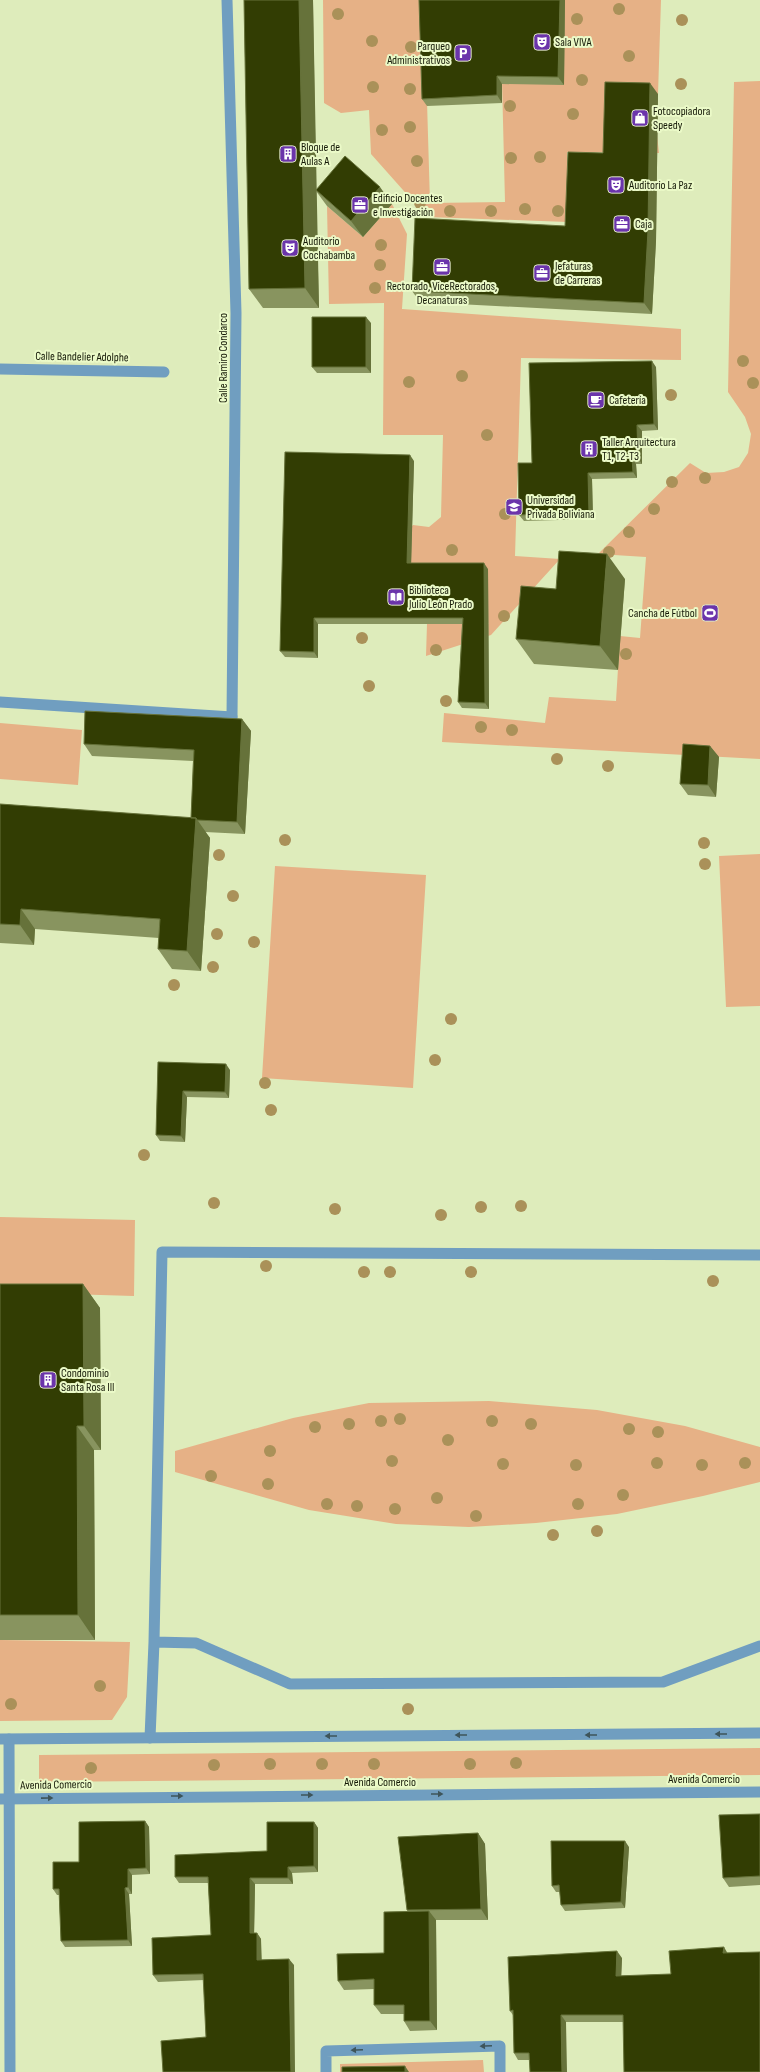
<svg xmlns="http://www.w3.org/2000/svg" width="760" height="2072" font-family="'Sofia Sans Condensed',sans-serif">
	<rect width="100%" height="100%" fill="#deecbb"/>
	<!-- green -->
	<path fill="#e6b186" d="M323,0h101l6,203 75,-1 -5,-202h161l-3,94 -45,-1 44,42 2,18 -92,-1 1,70 -141,-5 -56,-63 -2,-44 -28,3 -17,-10z
		M760,81v678l-318,-17 2,-29 101,10 4,-26 67,4 4,-65 20,2 6,-81 -48,-3 92,-91 16,10 18,-1 15,-5 9,-14 3,-19 -6,-17 -17,-25 6,-310z
		M392,204l15,30 -5,75 279,20v31l-160,-2 -6,198 45,3 -69,76 -65,21 1,-32h62l-114,-55 38,-44 16,2 12,-10 2,-82h-60l1,-132 -55,1 -2,-98 36,31z
		M0,723l82,7 -4,55 -78,-6z
		M760,854v152l-34,1 -7,-151z
		M275,866l151,9 -13,213 -151,-10z
		M0,1217l135,3 -1,76 -134,-4z
		M489,1401l108,9 88,16 75,21v35l-57,14 -86,18 -81,9 -67,4 -73,-3 -87,-14 -134,-38v-21l118,-33 76,-15z
		M0,1640l130,2 -3,55 -15,23 -112,1z
		M760,1748v27l-721,7v-27z
		M483,2060l1,12h-144v-8z"/>
	<g fill="none" stroke-linecap="round" stroke-linejoin="round">
		<!-- service -->
		<path stroke="#709ec0" stroke-width="11" d="M0,702l232,15
			M326,2072v-21l174,-5v26"/>
		<!-- minor -->
		<path stroke="#709ec0" stroke-width="11" d="M227,0l9,313 -4,404
			M0,369l164,3
			M154,1642l42,1 94,41 373,-2 97,-36
			M150,1738l4,-96 8,-390 598,3
			M9,1739l1,333"/>
		<!-- tertiary -->
		<path stroke="#709ec0" stroke-width="11" d="M0,1739l760,-6
			M0,1799l760,-7"/>
	</g>
	<!-- trees -->
	<g fill="#aa9159">
		<circle cx="619" cy="9" r="6"/>
		<circle cx="338" cy="14" r="6"/>
		<circle cx="577" cy="19" r="6"/>
		<circle cx="682" cy="20" r="6"/>
		<circle cx="372" cy="41" r="6"/>
		<circle cx="411" cy="47" r="6"/>
		<circle cx="629" cy="56" r="6"/>
		<circle cx="582" cy="80" r="6"/>
		<circle cx="681" cy="84" r="6"/>
		<circle cx="373" cy="87" r="6"/>
		<circle cx="410" cy="89" r="6"/>
		<circle cx="510" cy="106" r="6"/>
		<circle cx="573" cy="114" r="6"/>
		<circle cx="410" cy="127" r="6"/>
		<circle cx="382" cy="130" r="6"/>
		<circle cx="540" cy="157" r="6"/>
		<circle cx="511" cy="158" r="6"/>
		<circle cx="417" cy="161" r="6"/>
		<circle cx="420" cy="203" r="6"/>
		<circle cx="525" cy="209" r="6"/>
		<circle cx="450" cy="211" r="6"/>
		<circle cx="491" cy="211" r="6"/>
		<circle cx="558" cy="211" r="6"/>
		<circle cx="381" cy="245" r="6"/>
		<circle cx="380" cy="265" r="6"/>
		<circle cx="375" cy="288" r="6"/>
		<circle cx="743" cy="361" r="6"/>
		<circle cx="462" cy="376" r="6"/>
		<circle cx="409" cy="382" r="6"/>
		<circle cx="753" cy="383" r="6"/>
		<circle cx="671" cy="395" r="6"/>
		<circle cx="487" cy="435" r="6"/>
		<circle cx="705" cy="478" r="6"/>
		<circle cx="672" cy="482" r="6"/>
		<circle cx="654" cy="509" r="6"/>
		<circle cx="505" cy="514" r="6"/>
		<circle cx="629" cy="532" r="6"/>
		<circle cx="452" cy="550" r="6"/>
		<circle cx="609" cy="552" r="6"/>
		<circle cx="504" cy="616" r="6"/>
		<circle cx="362" cy="638" r="6"/>
		<circle cx="436" cy="650" r="6"/>
		<circle cx="626" cy="654" r="6"/>
		<circle cx="369" cy="686" r="6"/>
		<circle cx="446" cy="701" r="6"/>
		<circle cx="481" cy="727" r="6"/>
		<circle cx="512" cy="730" r="6"/>
		<circle cx="557" cy="759" r="6"/>
		<circle cx="608" cy="766" r="6"/>
		<circle cx="285" cy="840" r="6"/>
		<circle cx="704" cy="843" r="6"/>
		<circle cx="219" cy="855" r="6"/>
		<circle cx="705" cy="864" r="6"/>
		<circle cx="233" cy="896" r="6"/>
		<circle cx="217" cy="934" r="6"/>
		<circle cx="254" cy="942" r="6"/>
		<circle cx="213" cy="967" r="6"/>
		<circle cx="174" cy="985" r="6"/>
		<circle cx="451" cy="1019" r="6"/>
		<circle cx="435" cy="1060" r="6"/>
		<circle cx="265" cy="1083" r="6"/>
		<circle cx="271" cy="1110" r="6"/>
		<circle cx="144" cy="1155" r="6"/>
		<circle cx="214" cy="1203" r="6"/>
		<circle cx="521" cy="1206" r="6"/>
		<circle cx="481" cy="1207" r="6"/>
		<circle cx="335" cy="1209" r="6"/>
		<circle cx="441" cy="1215" r="6"/>
		<circle cx="266" cy="1266" r="6"/>
		<circle cx="364" cy="1272" r="6"/>
		<circle cx="390" cy="1272" r="6"/>
		<circle cx="471" cy="1272" r="6"/>
		<circle cx="713" cy="1281" r="6"/>
		<circle cx="400" cy="1419" r="6"/>
		<circle cx="381" cy="1421" r="6"/>
		<circle cx="492" cy="1421" r="6"/>
		<circle cx="349" cy="1424" r="6"/>
		<circle cx="531" cy="1424" r="6"/>
		<circle cx="315" cy="1427" r="6"/>
		<circle cx="629" cy="1429" r="6"/>
		<circle cx="658" cy="1432" r="6"/>
		<circle cx="448" cy="1440" r="6"/>
		<circle cx="270" cy="1451" r="6"/>
		<circle cx="392" cy="1461" r="6"/>
		<circle cx="657" cy="1463" r="6"/>
		<circle cx="745" cy="1463" r="6"/>
		<circle cx="503" cy="1464" r="6"/>
		<circle cx="576" cy="1465" r="6"/>
		<circle cx="702" cy="1465" r="6"/>
		<circle cx="211" cy="1476" r="6"/>
		<circle cx="268" cy="1484" r="6"/>
		<circle cx="623" cy="1495" r="6"/>
		<circle cx="437" cy="1498" r="6"/>
		<circle cx="327" cy="1504" r="6"/>
		<circle cx="578" cy="1504" r="6"/>
		<circle cx="357" cy="1506" r="6"/>
		<circle cx="395" cy="1509" r="6"/>
		<circle cx="476" cy="1516" r="6"/>
		<circle cx="597" cy="1531" r="6"/>
		<circle cx="553" cy="1535" r="6"/>
		<circle cx="100" cy="1686" r="6"/>
		<circle cx="11" cy="1704" r="6"/>
		<circle cx="408" cy="1709" r="6"/>
		<circle cx="516" cy="1763" r="6"/>
		<circle cx="270" cy="1764" r="6"/>
		<circle cx="322" cy="1764" r="6"/>
		<circle cx="374" cy="1764" r="6"/>
		<circle cx="470" cy="1764" r="6"/>
		<circle cx="214" cy="1765" r="6"/>
		<circle cx="91" cy="1768" r="6"/>
	</g>
	<!-- wall -->
	<path fill="#88945f" d="M244,0h69l3,189 76,15 -29,33 -36,-31 -11,-15 3,117h-56l-14,-19z
		M419,0h146l-1,85 -62,-1v19l-75,3 -5,-7z
		M658,94l-2,147 -4,73 -232,-12 -8,-11 153,-65 38,-73z
		M371,323v50h-54l-5,-6z
		M656,367l2,63 -16,1v33h-6l1,14 -45,1 1,40 -69,2 -5,-6 13,-52z
		M414,461l-3,102 77,6 1,140 -27,-1 -4,-6 4,-78h-144v34l-33,-1 -5,-6z
		M625,579l-7,91 -84,-6 -18,-25 40,-50z
		M242,719l9,12 -6,103 -40,-2 5,6 -9,133 -29,-2 -14,-20 1,-11 -124,-9 -1,16 -34,-2v-139l191,14 2,-57 -101,-5 -8,-12z
		M710,746l9,11 -3,40 -28,-2 -8,-11z
		M158,1062l72,8 -1,28 -42,-1 -2,45 -25,-1 -4,-6z
		M0,1284h83l17,24 1,142h-7l1,190h-95z
		M760,1814v71l-31,2 -6,-9z
		M145,1821l4,6 1,47 -18,1v19h-3l3,52 -67,1 -4,-6 -2,-46h-2l-4,-6 26,-27z
		M314,1822l4,6v44l-26,1 1,11h-38l-1,49h3l4,6v21l33,5 -88,72 -2,-57 -46,2 -5,-7 58,-40 -3,-52h-29l-4,-6 92,-26z
		M478,1833l7,11 3,76h-52l1,110 -27,1 -6,-10v-7h-23l-7,-9v-16l-30,1 -6,-9 46,-28 24,-41 -1,-2z
		M629,1847l-4,61 -60,3 -4,-6 -1,-13h-4l-4,-6z
		M724,1947l-101,75h-57l-37,38h-11l-4,-7 -1,-38 -3,-4 112,-53 -1,18 50,-2z"/>
	<!-- shaded-wall -->
	<path fill="#66723a" d="M299,0h14l6,308 -14,-20z
		M560,0h5l-1,85 -6,-8z
		M497,76l5,8v19l-5,-8z
		M650,83l8,11 -2,147 -4,73 -8,-11z
		M380,187l12,17 -29,33 -12,-16z
		M366,317l5,6v50l-5,-6z
		M652,361l4,6 2,63 -4,-6z
		M637,425l5,6v33l-4,-6z
		M410,455l4,6 -3,108 -4,-6z
		M632,458l4,6 1,14 -4,-6z
		M588,473l4,6 1,40 -4,-6z
		M607,554l18,25 -7,91 -18,-24z
		M484,563l4,6 1,140 -4,-6z
		M314,618l4,6v34l-4,-6z
		M242,719l9,12 -6,103 -8,-12z
		M710,746l9,11 -3,40 -8,-12z
		M196,818l14,20 -9,133 -14,-20z
		M21,909l14,20 -1,16 -14,-20z
		M226,1064l4,6 -1,28 -4,-6z
		M183,1091l4,6 -2,45 -4,-6z
		M83,1284l17,24 1,142 -17,-24z
		M77,1426l17,24 1,190 -17,-25z
		M145,1821l4,6 1,47 -4,-6z
		M314,1822l4,6v44l-4,-6z
		M478,1833l7,11 3,76 -7,-11z
		M625,1841l4,6 -4,61 -4,-6z
		M288,1867l4,6 1,11 -5,-6z
		M128,1869l4,6v19l-4,-7z
		M250,1878l5,6 -1,55 -4,-6z
		M125,1888l4,6 3,52 -4,-6z
		M429,1911l7,9 1,110 -7,-9z
		M257,1933l4,6 1,27 -5,-6z
		M724,1947l4,7 -5,-1z
		M617,1951l5,7 -1,25 -5,-7z
		M289,1959l5,6 1,107h-4z
		M561,2015l5,7 1,50h-5z
		M405,2066l4,6h-4z"/>
	<!-- building -->
	<path fill="#323d03" stroke="#66723a" d="M244,0h55l6,288 -56,1z
		M419,0h141l-2,77 -61,-1v19l-75,4z
		M605,82l45,1 -2,147 -4,73 -232,-12 3,-73 150,8 3,-74 35,1z
		M345,156l35,31 -29,34 -35,-31z
		M312,317h54v50h-54z
		M652,361l2,63 -17,1 1,33h-6l1,14 -45,1 1,40 -70,2 -1,-52h14l-3,-100z
		M285,452l125,3 -3,108h77l1,140 -27,-1 5,-84h-149v34l-34,-1z
		M559,551l48,3 -7,92 -84,-7 5,-53 35,3z
		M85,711l157,8 -5,103 -40,-2 -1,-2h-5l3,-68 -110,-6z
		M683,744l27,2 -2,39 -28,-1z
		M0,804l196,14 -9,133 -29,-2 2,-30 -139,-10 -1,16 -20,-1z
		M158,1062l68,2 -1,28 -42,-1 -2,45 -25,-1z
		M0,1284h83l1,142h-7l1,189h-78z
		M760,1814v62l-37,2 -4,-63z
		M145,1821l1,47 -18,1v18l-3,1 3,52 -67,1 -2,-52h-6v-27h26v-40z
		M267,1822h47v44l-26,1v11h-38v55h7v27l32,-1 2,113h-128l-2,-31 45,-4 -3,-63 -50,1 -1,-37 59,-3 -3,-58h-33v-22l92,-4z
		M478,1833l3,76 -74,1 -9,-73z
		M551,1841h74l-4,61 -60,3 -2,-20 -7,1z
		M429,1911l1,110h-26v-16h-30v-26l-36,2 -1,-27 47,-1v-41z
		M724,1947l-1,6 37,-1v120h-136l-1,-57h-62l1,57h-32l-1,-19h-15l-1,-43 -3,1 -2,-54 109,-6 -1,25 55,-2 -2,-23z
		M405,2066v6h-63v-5z"/>
	<!-- one-way arrows -->
	<defs><path id="oneway-solid" d="M-6-.8H1V-3.2L6.5 0L1 3.2V.8H-6Z"/></defs>
	<g fill="#3e555a">
		<use href="#oneway-solid" transform="translate(721 1734) rotate(180)"/>
		<use href="#oneway-solid" transform="translate(461 1735) rotate(180)"/>
		<use href="#oneway-solid" transform="translate(591 1735) rotate(180)"/>
		<use href="#oneway-solid" transform="translate(331 1736) rotate(180)"/>
		<use href="#oneway-solid" transform="translate(437 1794)"/>
		<use href="#oneway-solid" transform="translate(307 1795)"/>
		<use href="#oneway-solid" transform="translate(177 1796)"/>
		<use href="#oneway-solid" transform="translate(47 1798) rotate(-1)"/>
		<use href="#oneway-solid" transform="translate(486 2046) rotate(178)"/>
		<use href="#oneway-solid" transform="translate(357 2050) rotate(178)"/>
	</g>
	<!-- icons -->
	<defs>
		<symbol id="theatre-square" viewBox="-11 -11 22 22"><rect x="-9" y="-9" width="18" height="18" rx="4" fill="#6b34ab" stroke="#ebfac8"/><path d="M-5-5.5Q0-4 5-5.5V0Q5 5 0 6Q-5 5-5 0ZM-3.3-2.5H-1v1.5H-3.3ZM1-2.5H3.3v1.5H1ZM-2.8 1Q0 5.5 2.8 1Z" fill="#fff"/></symbol>
		<symbol id="parking-square" viewBox="-11 -11 22 22"><rect x="-9" y="-9" width="18" height="18" rx="4" fill="#6b34ab" stroke="#ebfac8"/><path d="M-3.5-5.5H1a3.5 3.5 0 0 1 0 7H-1V5.5H-3.5ZM-1-3.4V-.6H.8a1.4 1.4 0 0 0 0-2.8Z" fill="#fff"/></symbol>
		<symbol id="shop-square" viewBox="-11 -11 22 22"><rect x="-9" y="-9" width="18" height="18" rx="4" fill="#6b34ab" stroke="#ebfac8"/><path d="M-5-2.5h2.3a2.7 3.5 0 0 1 5.4 0H5L5.5 6h-11ZM-1.5-2.5h3a1.5 2.3 0 0 0-3 0Z" fill="#fff"/></symbol>
		<symbol id="building-square" viewBox="-11 -11 22 22"><rect x="-9" y="-9" width="18" height="18" rx="4" fill="#6b34ab" stroke="#ebfac8"/><path d="M-4-6H4V6H1V3H-1V6H-4ZM-2.5-4.3h1.7v1.8h-1.7ZM.8-4.3h1.7v1.8H.8ZM-2.5-1h1.7V.8h-1.7ZM.8-1h1.7V.8H.8Z" fill="#fff"/></symbol>
		<symbol id="office-square" viewBox="-11 -11 22 22"><rect x="-9" y="-9" width="18" height="18" rx="4" fill="#6b34ab" stroke="#ebfac8"/><path d="M-6-3h4V-5.5h4V-3h4V5H-6ZM-1-4.5V-3h2v-1.5ZM-6 0V1H6V0Z" fill="#fff"/></symbol>
		<symbol id="cafe-square" viewBox="-11 -11 22 22"><rect x="-9" y="-9" width="18" height="18" rx="4" fill="#6b34ab" stroke="#ebfac8"/><path d="M-5.5-4.5H6V0H3Q3 3.5 0 3.5H-2.5Q-5.5 3.5-5.5 0ZM3-3.2v2h1.7v-2ZM-6 4.5H4V6H-6Z" fill="#fff"/></symbol>
		<symbol id="university-square" viewBox="-11 -11 22 22"><rect x="-9" y="-9" width="18" height="18" rx="4" fill="#6b34ab" stroke="#ebfac8"/><path d="M0-5L7-2L0 1L-7-2ZM-4 1L0 2.5L4 1V4Q0 6-4 4Z" fill="#fff"/></symbol>
		<symbol id="library-square" viewBox="-11 -11 22 22"><rect x="-9" y="-9" width="18" height="18" rx="4" fill="#6b34ab" stroke="#ebfac8"/><path d="M-6-4Q-3-5.5-.7-3.5V5Q-3 3-6 4ZM6-4Q3-5.5 .7-3.5V5Q3 3 6 4Z" fill="#fff"/></symbol>
		<symbol id="stadium-square" viewBox="-11 -11 22 22"><rect x="-9" y="-9" width="18" height="18" rx="4" fill="#6b34ab" stroke="#ebfac8"/><path d="M0-5a6.5 5 0 1 0 0 10a6.5 5 0 1 0 0-10ZM-3.5-1.8h7v3.6h-7Z" fill="#fff"/></symbol>
	</defs>
	<g fill-rule="evenodd">
		<use href="#theatre-square" x="532" y="32" width="20" height="20"/>
		<use href="#parking-square" x="453" y="43" width="20" height="20"/>
		<use href="#shop-square" x="630" y="108" width="20" height="20"/>
		<use href="#building-square" x="278" y="144" width="20" height="20"/>
		<use href="#theatre-square" x="606" y="175" width="20" height="20"/>
		<use href="#office-square" x="350" y="195" width="20" height="20"/>
		<use href="#office-square" x="612" y="214" width="20" height="20"/>
		<use href="#theatre-square" x="280" y="238" width="20" height="20"/>
		<use href="#office-square" x="432" y="257" width="20" height="20"/>
		<use href="#office-square" x="532" y="263" width="20" height="20"/>
		<use href="#cafe-square" x="586" y="390" width="20" height="20"/>
		<use href="#building-square" x="579" y="439" width="20" height="20"/>
		<use href="#university-square" x="504" y="497" width="20" height="20"/>
		<use href="#library-square" x="386" y="587" width="20" height="20"/>
		<use href="#stadium-square" x="700" y="603" width="20" height="20"/>
		<use href="#building-square" x="38" y="1370" width="20" height="20"/>
	</g>
	<g text-anchor="middle" dominant-baseline="central" stroke-width="4" stroke-linejoin="round" paint-order="stroke">
		<!-- poi labels -->
		<g font-size="12" fill="#151907" stroke="#ebfac8" text-anchor="start">
			<text x="555" y="42">Sala VIVA</text>
			<text x="450" y="46" text-anchor="end">Parqueo<tspan x="450" dy="14">Administrativos</tspan></text>
			<text x="653" y="111">Fotocopiadora<tspan x="653" dy="14">Speedy</tspan></text>
			<text x="301" y="147">Bloque de<tspan x="301" dy="14">Aulas A</tspan></text>
			<text x="629" y="185">Auditorio La Paz</text>
			<text x="373" y="198">Edificio Docentes<tspan x="373" dy="14">e Investigación</tspan></text>
			<text x="635" y="224">Caja</text>
			<text x="303" y="241">Auditorio<tspan x="303" dy="14">Cochabamba</tspan></text>
			<text x="555" y="266">Jefaturas<tspan x="555" dy="14">de Carreras</tspan></text>
			<text x="442" y="286" text-anchor="middle">Rectorado, ViceRectorados,<tspan x="442" dy="14">Decanaturas</tspan></text>
			<text x="609" y="400">Cafetería</text>
			<text x="602" y="442">Taller Arquitectura<tspan x="602" dy="14">T1, T2-T3</tspan></text>
			<text x="527" y="500">Universidad<tspan x="527" dy="14">Privada Boliviana</tspan></text>
			<text x="409" y="590">Biblioteca<tspan x="409" dy="14">Julio León Prado</tspan></text>
			<text x="697" y="613" text-anchor="end">Cancha de Fútbol</text>
			<text x="61" y="1373">Condominio<tspan x="61" dy="14">Santa Rosa III</tspan></text>
		</g>
		<!-- street labels -->
		<g font-size="12" fill="#151907" stroke="#ebfac8">
			<text transform="translate(82 357) rotate(1)">Calle Bandelier Adolphe</text>
			<text transform="translate(223 358) rotate(-90)">Calle Ramiro Condarco</text>
			<text x="704" y="1779">Avenida Comercio</text>
			<text x="380" y="1782">Avenida Comercio</text>
			<text transform="translate(56 1785) rotate(-1)">Avenida Comercio</text>
		</g>
	</g>
</svg>
